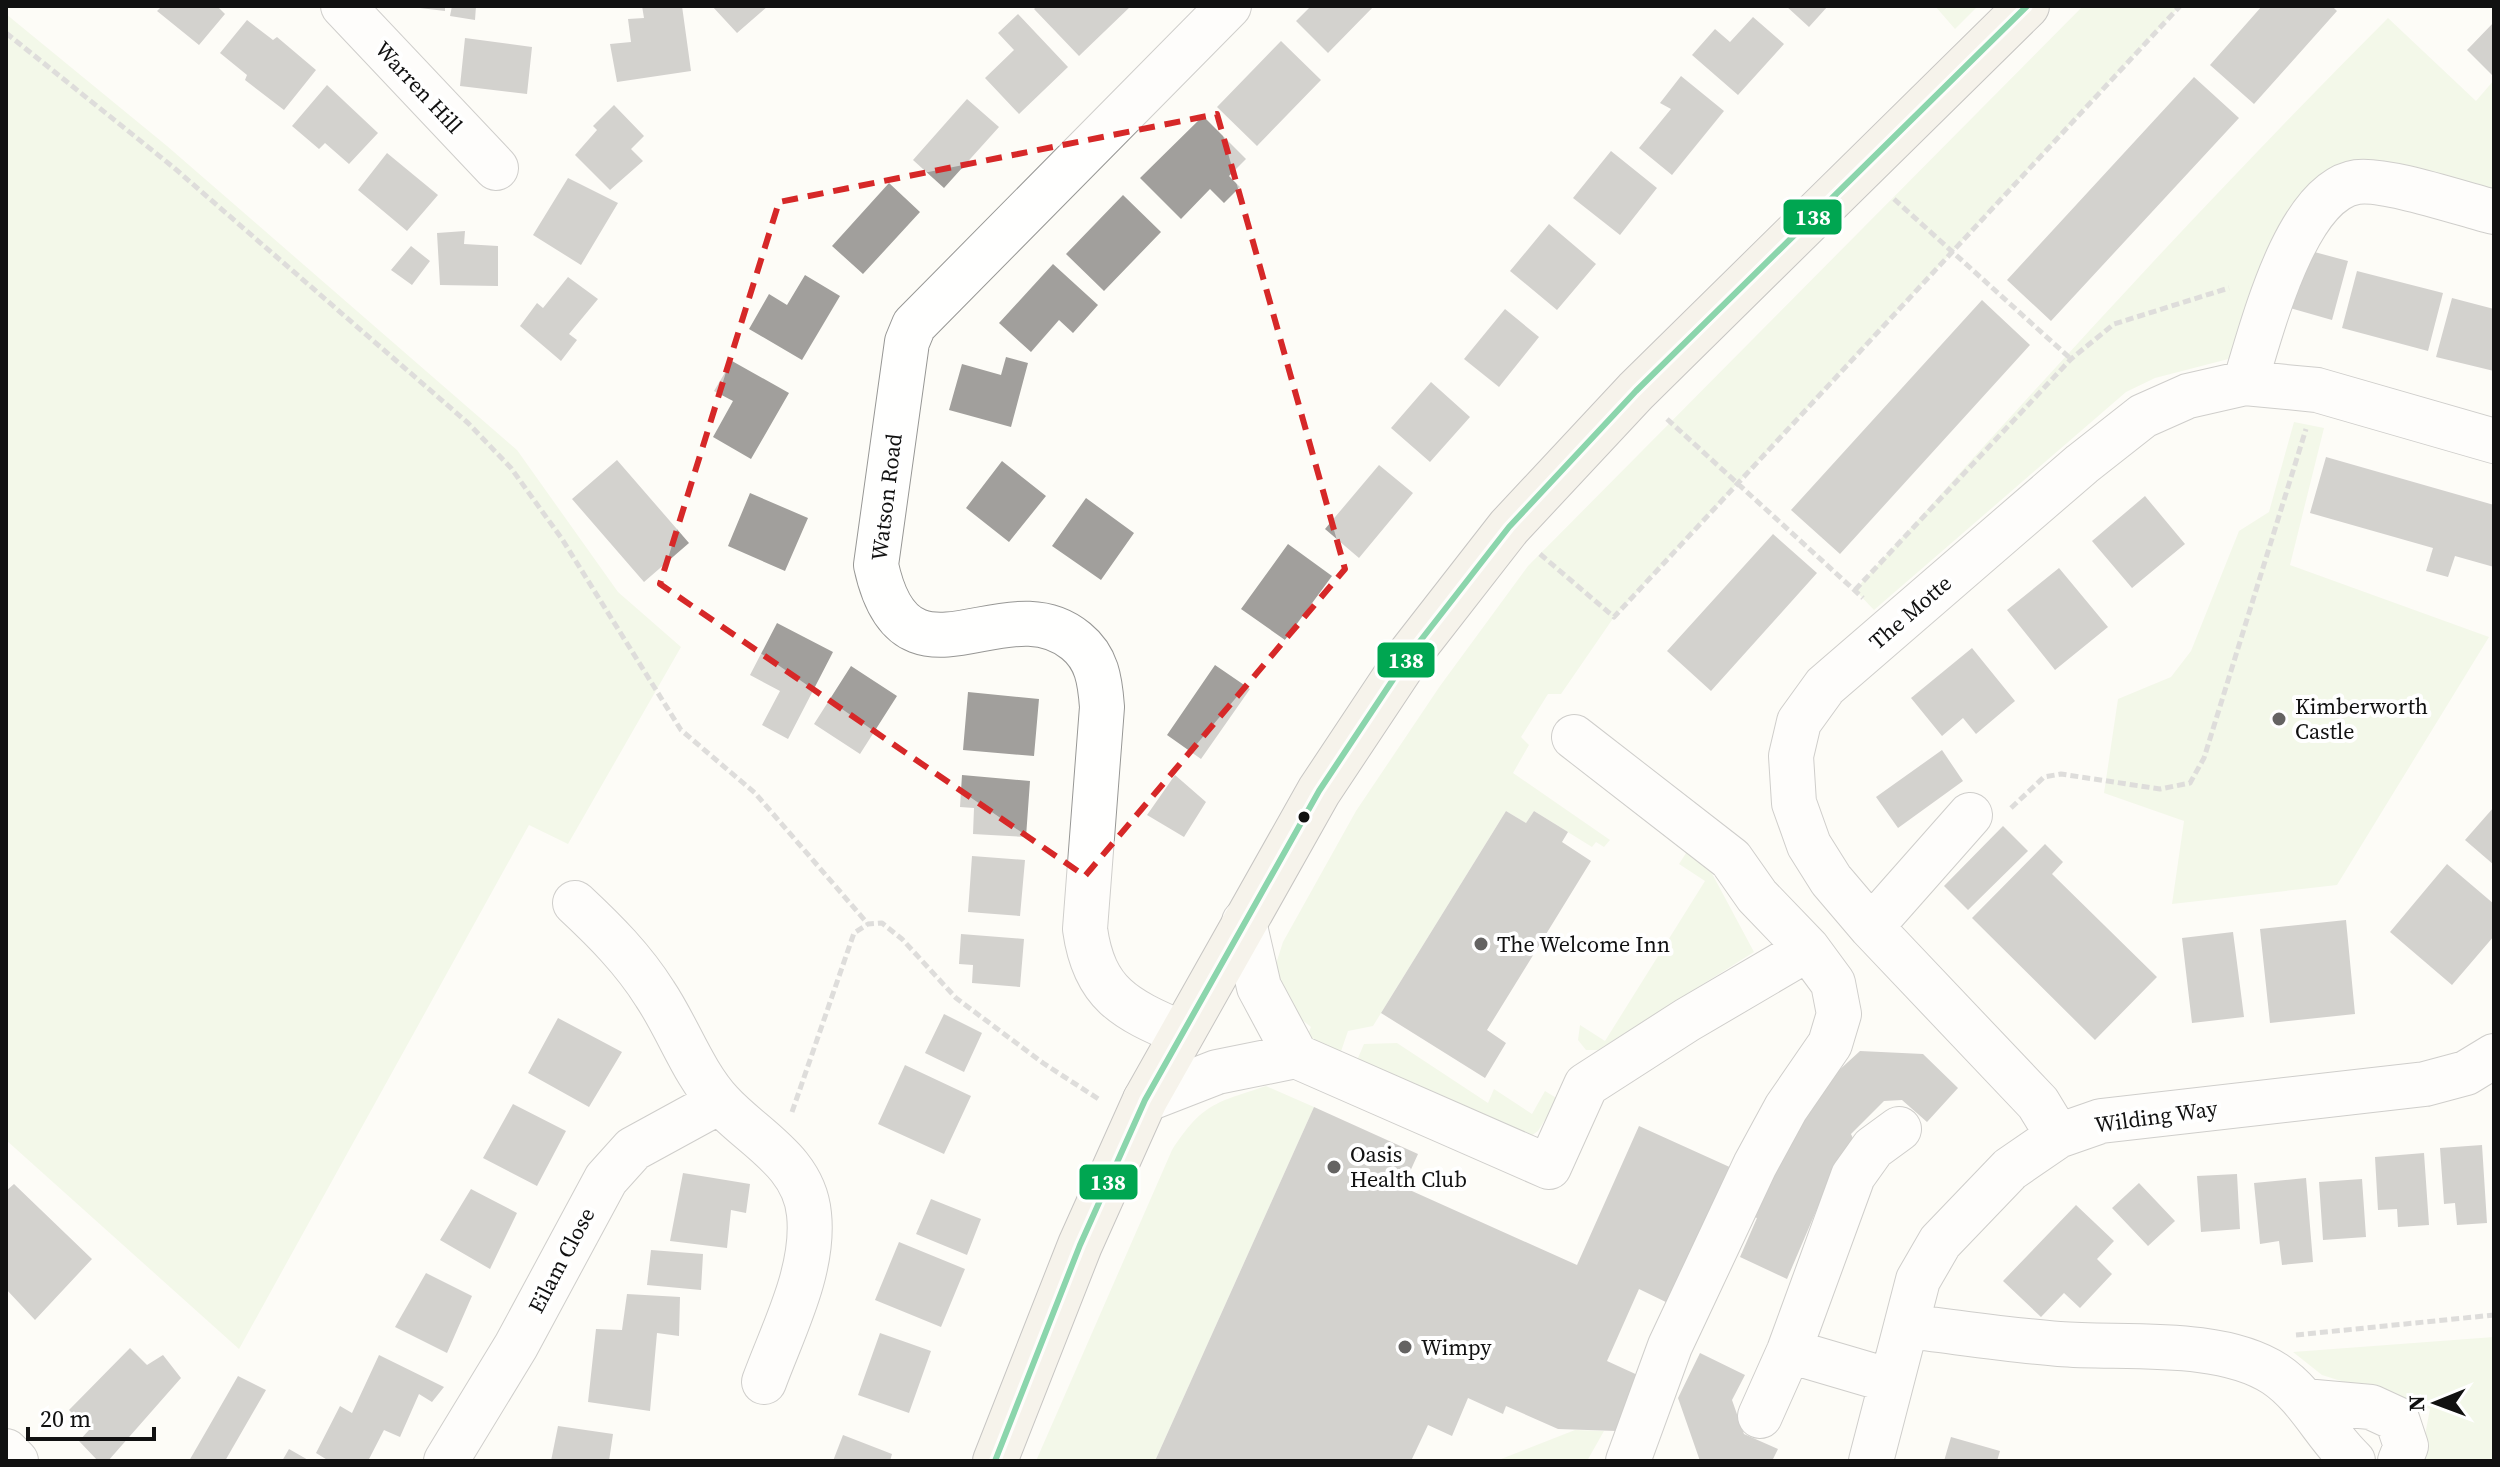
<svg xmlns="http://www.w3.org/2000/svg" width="2500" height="1467" font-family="'Source Serif 4',serif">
	<rect width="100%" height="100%" fill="#fdfcf7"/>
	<!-- green -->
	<path fill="#e7f3d7" d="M1935,6h43l-23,23z
		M2083,6h97l-566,611 -53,77h-13l-27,43 8,8 -16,28 97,67 -6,7 -8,-5 -4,5 -58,-36 -8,12 -20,-12 -133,215 -25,5 -10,29 -32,-21 5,-12 -14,-11 -23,-46 9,-28 73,-131 84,-125 88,-120z
		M6,14l161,132 350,304 101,142 63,55 -113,197 -39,-19 -290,524 -233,-209z
		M2388,18l88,83 18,-21v113l-127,-28 -127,191 -85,22 -29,14 -252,218 -19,-20c174,-195 348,-387 533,-572z
		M2294,422l30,6 -34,137 199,72 -152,248 -165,19 12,-83 -80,-28 14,-94 53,-22 20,-26 48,-120 30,-19z
		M1688,850l13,3 53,99 -156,98h-12l-8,-10 2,-15 25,16 100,-160 -26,-17z
		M1397,1043l91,60 6,-14 38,25 13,-23 13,8 -20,32 -14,10 -169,-76 9,-21z
		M1266,1086l48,21 -159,354h-119l136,-311c31,-47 43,-47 94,-64z
		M2494,1337v124h-74l10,-52 -108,-34 -29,-23z
		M1575,1430l29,1 -17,30h-91z"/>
	<!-- building -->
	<path fill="#a19f9c" d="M162,6h55l8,8 -26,31 -42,-34z
		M421,6h24v5l-25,-3z
		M452,6h24l-1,14 -25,-4z
		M642,6h40l9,65 -74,11 -7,-38 21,-2 -3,-23 16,-1z
		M712,6h56l-31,27z
		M1037,6h94l-52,50 -45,-47z
		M1311,6h63l-46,47 -32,-32z
		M1786,6h42l-19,21z
		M2262,6h70l5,5 -83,93 -44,-39z
		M1018,14l50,53 -49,47 -34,-36 29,-28 -16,-17z
		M1753,17l31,27 -46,51 -46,-40 23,-26 15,13z
		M247,20l26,20 4,-3 39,33 -32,40 -39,-30 2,-5 -27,-22z
		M2494,22v55l-27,-27z
		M465,38l67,9 -5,47 -67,-8z
		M1281,41l40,39 -64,66 -40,-39z
		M1681,76l43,35 -52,64 -33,-27 32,-39 -11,-6z
		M2194,77l45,41 -188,203 -44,-41z
		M327,85l51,48 -29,31 -24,-21 -6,6 -27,-23z
		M967,99l32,28 -55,61 -31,-28z
		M614,105l30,31 -13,13 12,12 -33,29 -35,-35 22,-25 -4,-4z
		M1203,116l43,43 -17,17 11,11 -16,16 -14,-14 -29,30 -41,-41z
		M1611,151l46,37 -37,47 -47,-37z
		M387,153l51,42 -31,36 -49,-41z
		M568,178l50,25 -37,62 -48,-30z
		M889,183l31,29 -57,62 -31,-28z
		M1123,195l38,37 -57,59 -38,-37z
		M1549,224l47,40 -39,46 -47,-39z
		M465,231l-1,13 34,2v40l-58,-1 -3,-52z
		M411,246l19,15 -18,24 -21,-15z
		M2307,250l41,11 -16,59 -42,-12z
		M1053,264l45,41 -25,28 -14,-13 -28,32 -32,-29z
		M2357,271l86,22 -15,58 -86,-23z
		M805,275l35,21 -38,64 -53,-31 20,-35 18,11z
		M568,277l30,22 -29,35 8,6 -16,21 -41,-35 17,-23 6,5z
		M2452,298l42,11v62l-58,-14z
		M1982,300l48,45 -190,209 -49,-44z
		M1505,309l34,28 -40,50 -35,-28z
		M1006,357l22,6 -17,64 -62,-17 13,-46 39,11z
		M732,361l57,32 -38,66 -38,-22 20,-36 -19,-10z
		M1431,382l39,35 -40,45 -39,-34z
		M2326,457l168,48v62l-39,-11 -7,21 -22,-6 7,-23 -123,-35z
		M617,460l72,83 -45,39 -72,-83z
		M1002,461l44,35 -37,46 -43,-34z
		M1379,465l34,28 -54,65 -34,-29z
		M750,493l58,25 -23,53 -57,-25z
		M2145,496l40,48 -53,44 -40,-47z
		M1086,498l48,35 -33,47 -49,-34z
		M1773,534l44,39 -106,118 -44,-40z
		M1288,544l44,32 -47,64 -44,-31z
		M2059,568l49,59 -53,43 -48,-60z
		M777,623l56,29 -45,87 -26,-14 18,-34 -30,-16z
		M1972,648l43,53 -39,33 -13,-16 -21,18 -31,-38z
		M1215,665l35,24 -49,70 -34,-24z
		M851,666l46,30 -37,58 -46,-30z
		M968,692l71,7 -5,57 -71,-6z
		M1942,750l21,31 -65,47 -22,-31z
		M962,775l68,6 -4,56 -53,-3 1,-26 -14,-1z
		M1175,775l31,27 -22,35 -37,-22z
		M2494,807v58l-29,-25z
		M1506,811l20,12 8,-12 34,21 -6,10 29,19 -104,169 19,13 -21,35 -104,-65z
		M2003,826l25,25 -60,59 -24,-24z
		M2045,844l18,18 -11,12 105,103 -62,63 -123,-122z
		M972,856l53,4 -5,56 -52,-4z
		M2447,864l47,40v32l-42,49 -62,-53z
		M2346,920l9,94 -85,9 -10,-94z
		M2233,932l11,85 -52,6 -10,-85z
		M961,934l63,5 -4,48 -48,-4 1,-18 -14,-1z
		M944,1014l38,19 -18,39 -39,-19z
		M558,1018l64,34 -33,55 -61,-34z
		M1860,1051l63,3 35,34 -31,34 -25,-22 -18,1 -33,33 5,11 -22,24 -47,110 -47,-22 17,-39 -11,-4 43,-98z
		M905,1065l66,31 -27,58 -66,-30z
		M513,1104l53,27 -29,55 -54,-28z
		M1314,1107l104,47 -15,33 174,78 62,-139 95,43 -62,136 -33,-16 -32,72 35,16 -25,54 -59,-2 -52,-23 -3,8 -35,-16 -16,38 -24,-11 -17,36h-256z
		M2482,1145l5,78 -30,2 -2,-22 -11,1 -4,-56z
		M2424,1153l5,72 -31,2 -1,-18 -19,1 -3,-53z
		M683,1173l67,11 -4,29 -15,-3 -4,38 -57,-7z
		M2237,1174l3,55 -39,3 -4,-56z
		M2306,1178l7,84 -31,3 -3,-24 -19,3 -6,-61z
		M2362,1179l4,58 -43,3 -4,-58z
		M2139,1183l36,38 -27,25 -36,-38z
		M14,1184l78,75 -57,61 -29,-31v-98z
		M471,1189l46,24 -27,56 -50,-29z
		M931,1199l50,20 -14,36 -51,-21z
		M2076,1205l38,36 -17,18 15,15 -32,34 -16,-15 -23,24 -38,-36z
		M899,1242l66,27 -24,58 -66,-27z
		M651,1250l52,4 -2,36 -54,-5z
		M426,1273l46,23 -25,57 -52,-26z
		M627,1294l53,3 -1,39 -22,-3 -7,78 -62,-9 8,-73 26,1z
		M880,1333l51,18 -22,62 -51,-18z
		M130,1348l17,17 16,-10 18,23 -73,83h-10l-19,-20 10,-11 -20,-20z
		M1700,1353l45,22 -13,25 12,34 34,15 -6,12h-72l-22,-63z
		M379,1355l65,32 -12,15 -13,-8 -19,43 -16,-7 -16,31h-39l-13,-8 24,-47 12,7z
		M238,1376l28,14 -41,71h-36z
		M558,1426l55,8 -4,27h-58z
		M843,1435l49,19 -2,7h-57z
		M1951,1437l49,14 -3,10h-53z
		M289,1449l21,12h-28z"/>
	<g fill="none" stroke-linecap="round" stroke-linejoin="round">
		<defs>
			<path id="minor" d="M343,6l153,162
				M2245,383c16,-50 50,-192 112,-201 29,-4 105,22 137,30
				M1574,737l157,122 26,37 51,53 25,34 6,31 -9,30 -44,64 -31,57 -85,181 -42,115
				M575,903c30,28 58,56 80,91 23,34 38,79 66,109 32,35 83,58 88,111 6,56 -26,116 -45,168
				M1244,922l15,65 37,69
				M1871,927l99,-112
				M1181,1033c-56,-24 -87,-39 -96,-104l17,-222c-2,-27 -5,-49 -26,-66 -71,-59 -170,63 -200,-76l31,-223 7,-17 315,-319
				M1145,1100l72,-28 79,-16 253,111 37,-82 101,-65 121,-71
				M2058,1136l-20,-33 -167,-176 -40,-47 -22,-35 -15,-42 -3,-47 8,-34 26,-36 257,-222 61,-48 45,-20 57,-13 72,7 177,51
				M1906,1326c51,6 102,14 153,18 64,5 161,-6 216,30 33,22 50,61 78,87
				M1789,1351l102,30
				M2304,1401l67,6 26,12 9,27 -6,15
				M1760,1416l29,-65 64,-175 20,-28 26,-19
				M6,1451l10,10
				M446,1461l70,-115 90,-167 27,-30 86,-47
				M1871,1461l47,-181 22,-38 70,-73 48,-33 43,-15 324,-37 41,-11 28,-17"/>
			<path id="major" d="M995,1461l85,-216 65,-145 174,-309 91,-137 99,-127 127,-136 391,-385"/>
		</defs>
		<!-- minor casing -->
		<use href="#minor" stroke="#979795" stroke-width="46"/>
		<!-- major casing -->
		<use href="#major" stroke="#858482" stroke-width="46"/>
		<!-- path -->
		<path stroke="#b9b9b8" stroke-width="5" stroke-dasharray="8 4" stroke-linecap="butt" d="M6,33l167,134 295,256 43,45 51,71 119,191 74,63 113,131
			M1894,199l177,160
			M1667,419l196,179
			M1540,554l74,63 566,-611
			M1855,590l216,-231 43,-35 115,-36
			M2011,808l33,-31 17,-3 99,15 30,-6 14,-25 102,-329
			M792,1112l62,-179 14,-9 14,-1 20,16 54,59 87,65 57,37
			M2296,1335l198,-20"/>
		<!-- minor -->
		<use href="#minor" stroke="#fffffe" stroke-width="44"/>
		<!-- major -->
		<use href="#major" stroke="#ede9dc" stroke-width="44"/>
		<defs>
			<path id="bus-1" d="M995,1461l85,-216 65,-145 174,-309 91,-137 99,-127 127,-136 391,-385"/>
		</defs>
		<!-- bus-1 casing -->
		<use href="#bus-1" stroke="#fff" stroke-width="12"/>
		<!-- bus-1 -->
		<use href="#bus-1" stroke="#00a651" stroke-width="6"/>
	</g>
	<!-- marked area -->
	<path d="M0 0H2500V1467H0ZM1217,114l128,455 -260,307 -425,-292 119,-382z" fill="#fdfcf7" fill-opacity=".55" fill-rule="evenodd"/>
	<path fill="none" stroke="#d62828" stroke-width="6" stroke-dasharray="16 10" stroke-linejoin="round" d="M1217,114l128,455 -260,307 -425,-292 119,-382z"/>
	<!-- markers -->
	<g fill="#646362" stroke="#fff" stroke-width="3">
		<circle cx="2279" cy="719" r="8"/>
		<circle cx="1481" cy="944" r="8"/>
		<circle cx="1334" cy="1167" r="8"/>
		<circle cx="1405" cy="1347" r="8"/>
	</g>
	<circle fill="#111" stroke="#fff" stroke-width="3" cx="1304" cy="817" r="7"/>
	<g text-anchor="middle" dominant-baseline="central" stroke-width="8" stroke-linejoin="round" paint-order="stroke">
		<!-- street labels -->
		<g font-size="22" fill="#111" stroke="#fff">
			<text transform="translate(419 87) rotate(47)">Warren Hill</text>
			<text transform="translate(886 497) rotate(-83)">Watson Road</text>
			<text transform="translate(1910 612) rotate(-41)">The Motte</text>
			<text transform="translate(2156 1116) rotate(-8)">Wilding Way</text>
			<text transform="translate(561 1260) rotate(-62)">Eilam Close</text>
		</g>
		<!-- poi labels -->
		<g font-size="22" fill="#111" stroke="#fff" text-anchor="start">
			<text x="2295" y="706">Kimberworth<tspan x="2295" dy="25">Castle</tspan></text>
			<text x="1497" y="944">The Welcome Inn</text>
			<text x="1350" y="1154">Oasis<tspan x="1350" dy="25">Health Club</tspan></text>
			<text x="1421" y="1347">Wimpy</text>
		</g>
	</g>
	<g stroke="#fff" stroke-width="3">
		<rect x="1782" y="198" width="61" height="38" rx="8" fill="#00a651"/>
		<rect x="1376" y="641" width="60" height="38" rx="8" fill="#00a651"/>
		<rect x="1078" y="1163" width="61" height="38" rx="8" fill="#00a651"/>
	</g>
	<g font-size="22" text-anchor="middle" font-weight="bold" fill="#fff">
		<text x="1813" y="225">138</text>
		<text x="1406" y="668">138</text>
		<text x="1108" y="1190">138</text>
	</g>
	<!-- border -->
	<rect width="2500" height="1467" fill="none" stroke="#111111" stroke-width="16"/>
	<!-- north arrow -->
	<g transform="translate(2436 1403) rotate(269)" stroke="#ffffff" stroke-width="6" paint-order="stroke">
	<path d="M0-6L14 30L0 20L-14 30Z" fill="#111111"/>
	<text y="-12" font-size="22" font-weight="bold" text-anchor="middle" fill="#111111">N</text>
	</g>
	<!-- scale -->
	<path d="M28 1427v12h126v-12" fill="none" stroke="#111111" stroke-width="4"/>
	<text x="40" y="1427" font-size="24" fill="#111111" stroke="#ffffff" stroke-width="6" paint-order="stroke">20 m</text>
</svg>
